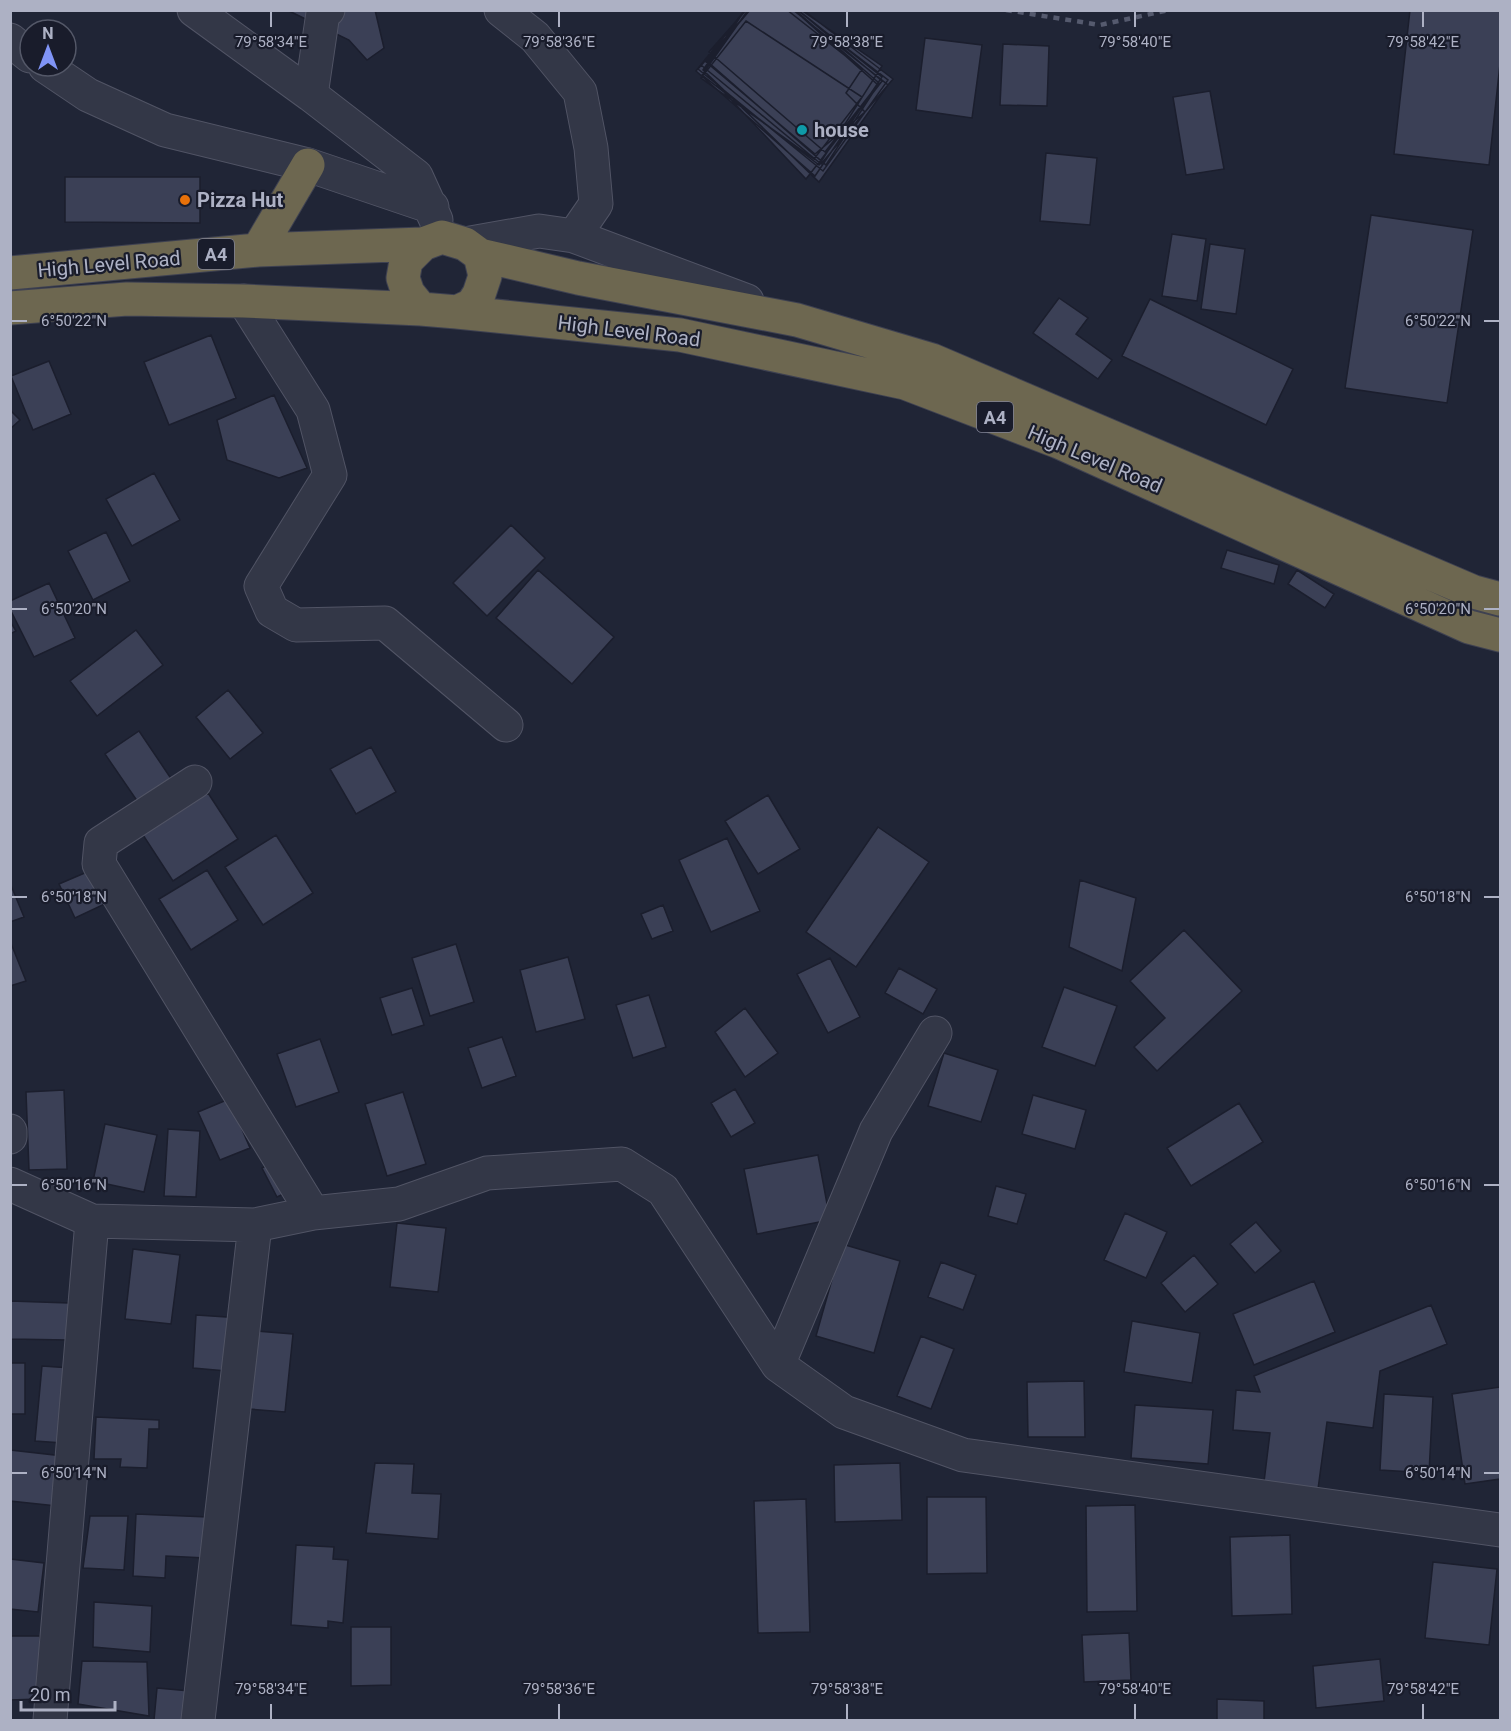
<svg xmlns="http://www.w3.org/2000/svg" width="1511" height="1731" font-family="Roboto,sans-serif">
	<rect width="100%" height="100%" fill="#202536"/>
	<!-- building -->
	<path fill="#3b4056" stroke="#1b1e2d" stroke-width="1.5" d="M287,10h88l9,38 -17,12 -18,-20z
		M745,10h53l84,71 -76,98 -102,-108z
		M745,10h48l95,75 -69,97 -116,-112z
		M745,10h53l84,67 -67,99 -119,-105z
		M746,10h57l90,69 -72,85 -120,-99z
		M746,10h49l84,73 -54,69 -116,-100z
		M748,10h53l81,56 -63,99 -117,-90z
		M749,10h45l84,75 -52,80 -118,-103z
		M750,10h47l91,70 -65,91 -125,-102z
		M750,10h37l75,59 -16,24 19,19 -50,42 -109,-92z
		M1410,10h90v54l-11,101 -95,-11z
		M746,21l116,76 -48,62 -113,-81z
		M925,38l57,7 -10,73 -56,-8z
		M1003,44l46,2 -2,60 -47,-1z
		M1210,91l14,78 -38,6 -13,-78z
		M1046,153l51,5 -7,67 -50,-4z
		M65,177h135v46l-135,-1z
		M1371,215l102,15 -26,173 -102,-15z
		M1172,234l34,5 -9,62 -35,-5z
		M1210,244l35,5 -9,65 -35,-5z
		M1059,298l29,20 -12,16 36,26 -14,19 -65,-46z
		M1150,299l143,70 -27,56 -144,-69z
		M211,335l25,63 -67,27 -25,-63z
		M49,361l22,53 -38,16 -22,-54z
		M274,395l33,73 -28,10 -52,-18 -10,-40z
		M10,410l10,10 -10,9z
		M154,473l26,47 -48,26 -26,-47z
		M511,525l34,33 -58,58 -34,-33z
		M106,532l24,49 -37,19 -25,-49z
		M1227,550l52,15 -5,19 -53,-16z
		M538,570l76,67 -42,47 -76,-66z
		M1297,570l37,24 -9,14 -37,-24z
		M49,583l26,55 -41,19 -24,-48v-8z
		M10,621l6,10 -6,3z
		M136,630l27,35 -66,51 -27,-35z
		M228,690l35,43 -33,26 -34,-42z
		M139,731l37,55 -34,22 -37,-54z
		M371,747l25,45 -40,22 -26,-45z
		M208,793l30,46 -65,42 -30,-46z
		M768,795l32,54 -42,25 -33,-53z
		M878,827l51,35 -73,105 -50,-35z
		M276,835l37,58 -50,32 -38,-58z
		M727,838l33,73 -49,21 -32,-72z
		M94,869l15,33 -34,16 -16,-34z
		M207,870l31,50 -47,30 -32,-51z
		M1080,880l56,18 -14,73 -53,-24z
		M10,883l14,34 -14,5z
		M663,905l10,26 -21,8 -11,-25z
		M1184,930l58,61 -85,80 -23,-24 31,-29 -35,-37z
		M10,941l16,40 -16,5z
		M456,944l18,58 -44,14 -18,-58z
		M568,957l17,62 -49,13 -16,-62z
		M830,958l30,59 -32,16 -31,-59z
		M899,968l38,21 -14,25 -38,-21z
		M1064,987l53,19 -22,60 -53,-19z
		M412,988l12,37 -32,10 -12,-37z
		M649,995l17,52 -33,11 -17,-53z
		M745,1008l33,45 -33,24 -30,-45z
		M502,1037l14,39 -34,12 -14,-40z
		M320,1039l19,53 -43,15 -19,-53z
		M944,1053l54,17 -17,52 -53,-16z
		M735,1089l20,34 -24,14 -20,-34z
		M64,1090l3,79 -38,1 -3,-78z
		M403,1092l23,72 -39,12 -22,-72z
		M1033,1095l53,15 -11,39 -53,-15z
		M229,1099l21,49 -30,12 -22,-48z
		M1239,1103l24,39 -72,44 -24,-38z
		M105,1124l52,11 -13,57 -51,-11z
		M168,1129l32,2 -4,66 -32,-1z
		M818,1155l12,65 -73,14 -13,-65z
		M273,1162l17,29 -13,6 -15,-29z
		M996,1186l30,8 -9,30 -29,-8z
		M1125,1213l42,19 -21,46 -42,-18z
		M1256,1222l25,29 -26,22 -25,-29z
		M397,1223l49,5 -8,64 -48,-5z
		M842,1244l58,17 -26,92 -58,-17z
		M133,1249l47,6 -9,69 -46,-5z
		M1194,1255l24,29 -33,28 -24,-29z
		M941,1262l35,13 -13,35 -35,-13z
		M1314,1281l21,51 -81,33 -21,-51z
		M10,1301l59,2 -1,37 -58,-1z
		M1431,1305l16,39 -67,27 -7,57 -46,-6 -9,67 -54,-7 6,-49 -37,-3 3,-40 24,2 -6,-16z
		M196,1315l46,3 -4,54 -45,-4z
		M1132,1321l68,12 -8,50 -68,-11z
		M256,1331l37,3 -8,78 -36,-3z
		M921,1336l33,13 -23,60 -34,-13z
		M10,1363h15v51h-15z
		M42,1366l29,2 -8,75 -28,-2z
		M1084,1381l1,56h-57l-1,-55z
		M1500,1387v92l-35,5 -13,-90z
		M1384,1394l49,3 -4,76 -49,-3z
		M1135,1405l78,5 -5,54 -77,-6z
		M96,1417l63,3v9h-10l-2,39 -27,-1 1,-8h-27z
		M10,1450l53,6 -6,50 -47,-5z
		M375,1463l39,1 -2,29 29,1 -3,45 -72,-6z
		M900,1463l2,57 -67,2 -1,-57z
		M927,1497h59l1,76 -60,1z
		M806,1499l4,133 -52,1 -4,-132z
		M1135,1505l2,106 -50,1 -1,-106z
		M136,1514l72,3 -2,41 -40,-2 -1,22 -32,-2z
		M90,1516h38l-4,54 -41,-2z
		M1290,1535l2,79 -60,2 -2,-79z
		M296,1545l38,2 -1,12 15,1 -5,63 -15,-2v7l-37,-3z
		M10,1559l34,4 -6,49 -28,-3z
		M1433,1562l64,7 -8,76 -64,-7z
		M94,1602l58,4 -2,46 -57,-5z
		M351,1627h40v58l-40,1z
		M1129,1633l2,47 -47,2 -2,-47z
		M10,1636h30v63l-30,1z
		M1380,1659l4,42 -68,7 -3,-42z
		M82,1661l65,1 2,54 -71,-12z
		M157,1688l33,3 -4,29h-32z
		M1217,1699l47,2v19h-47z"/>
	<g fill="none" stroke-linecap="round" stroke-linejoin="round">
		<defs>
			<path id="minor" d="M194,10l117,85 105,81 20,44
				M501,10l34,27 45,55 11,56 5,56 -22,32
				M10,40l20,16
				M45,66l43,29 77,35 143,35 124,42
				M311,95l12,-82 5,-3
				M465,244l74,-13 35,5 173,65
				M244,301l69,109 17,65 -69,111 11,25 24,14 89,-2 121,102
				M195,782l-94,61 -2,21 214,349
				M10,1131v6
				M10,1184l82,37 163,4 58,-12 86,-9 88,-31 135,-9 41,26 115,175 66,47 119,43 537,75
				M778,1365l98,-234 59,-98
				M50,1720l42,-499
				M198,1720l57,-495"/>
			<path id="highway" d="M442,237l23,7 15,11 5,21 -6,18 -7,11 -15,7 -36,-3 -13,-16 -5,-15 3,-17 17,-17z
				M258,250l50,-85
				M480,255l98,23 219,42 135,40 542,232 26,7
				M10,273l248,-23 165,-6
				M10,308l117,-9 117,2 177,8
				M457,312l223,23 225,48 154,59 410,185 31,8"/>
		</defs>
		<!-- minor casing -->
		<use href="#minor" stroke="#515465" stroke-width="35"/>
		<!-- highway casing -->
		<use href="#highway" stroke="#3e4151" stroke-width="35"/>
		<!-- minor -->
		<use href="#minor" stroke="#333747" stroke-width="33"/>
		<!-- highway -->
		<use href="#highway" stroke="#6d6750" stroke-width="33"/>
		<!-- rail -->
		<path stroke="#555a6e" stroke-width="4.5" stroke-dasharray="6 6" stroke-linecap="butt" d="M1006,10l94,15 69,-15"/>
	</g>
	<!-- ticks -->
	<path fill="none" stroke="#adb1c4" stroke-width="2" d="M271,12v15M559,12v15M847,12v15M1135,12v15M1423,12v15M12,321h15M1484,321h15M12,609h15M1484,609h15M12,897h15M1484,897h15M12,1185h15M1484,1185h15M12,1473h15M1484,1473h15M271,1704v15M559,1704v15M847,1704v15M1135,1704v15M1423,1704v15"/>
	<!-- markers -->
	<circle fill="#0f9aa8" stroke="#191c2b" stroke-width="2" cx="802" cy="130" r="6"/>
	<circle fill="#e8710a" stroke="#191c2b" stroke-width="2" cx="185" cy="200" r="6"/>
	<g text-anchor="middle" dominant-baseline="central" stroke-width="4.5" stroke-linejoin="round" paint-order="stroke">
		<!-- shield labels -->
		<g fill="#191c2b" stroke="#818496" stroke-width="1.5">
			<rect x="198" y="239" width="36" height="30" rx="4.5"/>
			<rect x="977" y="402" width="36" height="30" rx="4.5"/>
		</g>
		<g font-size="18" font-weight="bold" fill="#adb1c4">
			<text x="216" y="254">A4</text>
			<text x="995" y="417">A4</text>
		</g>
		<!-- poi labels -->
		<g font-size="20" font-weight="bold" fill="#adb1c4" stroke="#191c2b" text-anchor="start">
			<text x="814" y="130">house</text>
			<text x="197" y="200">Pizza Hut</text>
		</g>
		<!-- street labels -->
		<g font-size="20" fill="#adb1c4" stroke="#191c2b">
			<text transform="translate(109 264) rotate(-5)">High Level Road</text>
			<text transform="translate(629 331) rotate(7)">High Level Road</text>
			<text transform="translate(1095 459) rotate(23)">High Level Road</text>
		</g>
	</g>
	<g font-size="15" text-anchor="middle" fill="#adb1c4" stroke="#191c2b" stroke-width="4.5" stroke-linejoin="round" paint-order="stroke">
		<text x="271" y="47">79°58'34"E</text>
		<text x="559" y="47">79°58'36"E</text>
		<text x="847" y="47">79°58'38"E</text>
		<text x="1135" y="47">79°58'40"E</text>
		<text x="1423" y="47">79°58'42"E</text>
		<text x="74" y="326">6°50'22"N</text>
		<text x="1438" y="326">6°50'22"N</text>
		<text x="74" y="614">6°50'20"N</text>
		<text x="1438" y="614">6°50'20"N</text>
		<text x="74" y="902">6°50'18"N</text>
		<text x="1438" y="902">6°50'18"N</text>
		<text x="74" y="1190">6°50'16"N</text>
		<text x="1438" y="1190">6°50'16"N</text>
		<text x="74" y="1478">6°50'14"N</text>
		<text x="1438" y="1478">6°50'14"N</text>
		<text x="271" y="1694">79°58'34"E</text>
		<text x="559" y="1694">79°58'36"E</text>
		<text x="847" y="1694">79°58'38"E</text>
		<text x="1135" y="1694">79°58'40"E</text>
		<text x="1423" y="1694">79°58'42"E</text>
	</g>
	<!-- border -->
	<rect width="1511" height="1731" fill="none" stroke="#adb1c4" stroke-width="24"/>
	<!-- north arrow -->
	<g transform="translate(48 48)"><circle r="28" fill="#191c2b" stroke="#545868" stroke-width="1.5"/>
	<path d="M0-4.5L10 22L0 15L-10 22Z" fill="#8094f6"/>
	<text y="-9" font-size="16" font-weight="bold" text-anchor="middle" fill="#adb1c4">N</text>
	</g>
	<!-- scale -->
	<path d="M21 1701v9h94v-9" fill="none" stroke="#adb1c4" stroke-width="3"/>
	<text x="30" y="1701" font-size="18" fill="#adb1c4" stroke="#191c2b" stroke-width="4.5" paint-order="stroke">20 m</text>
</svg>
